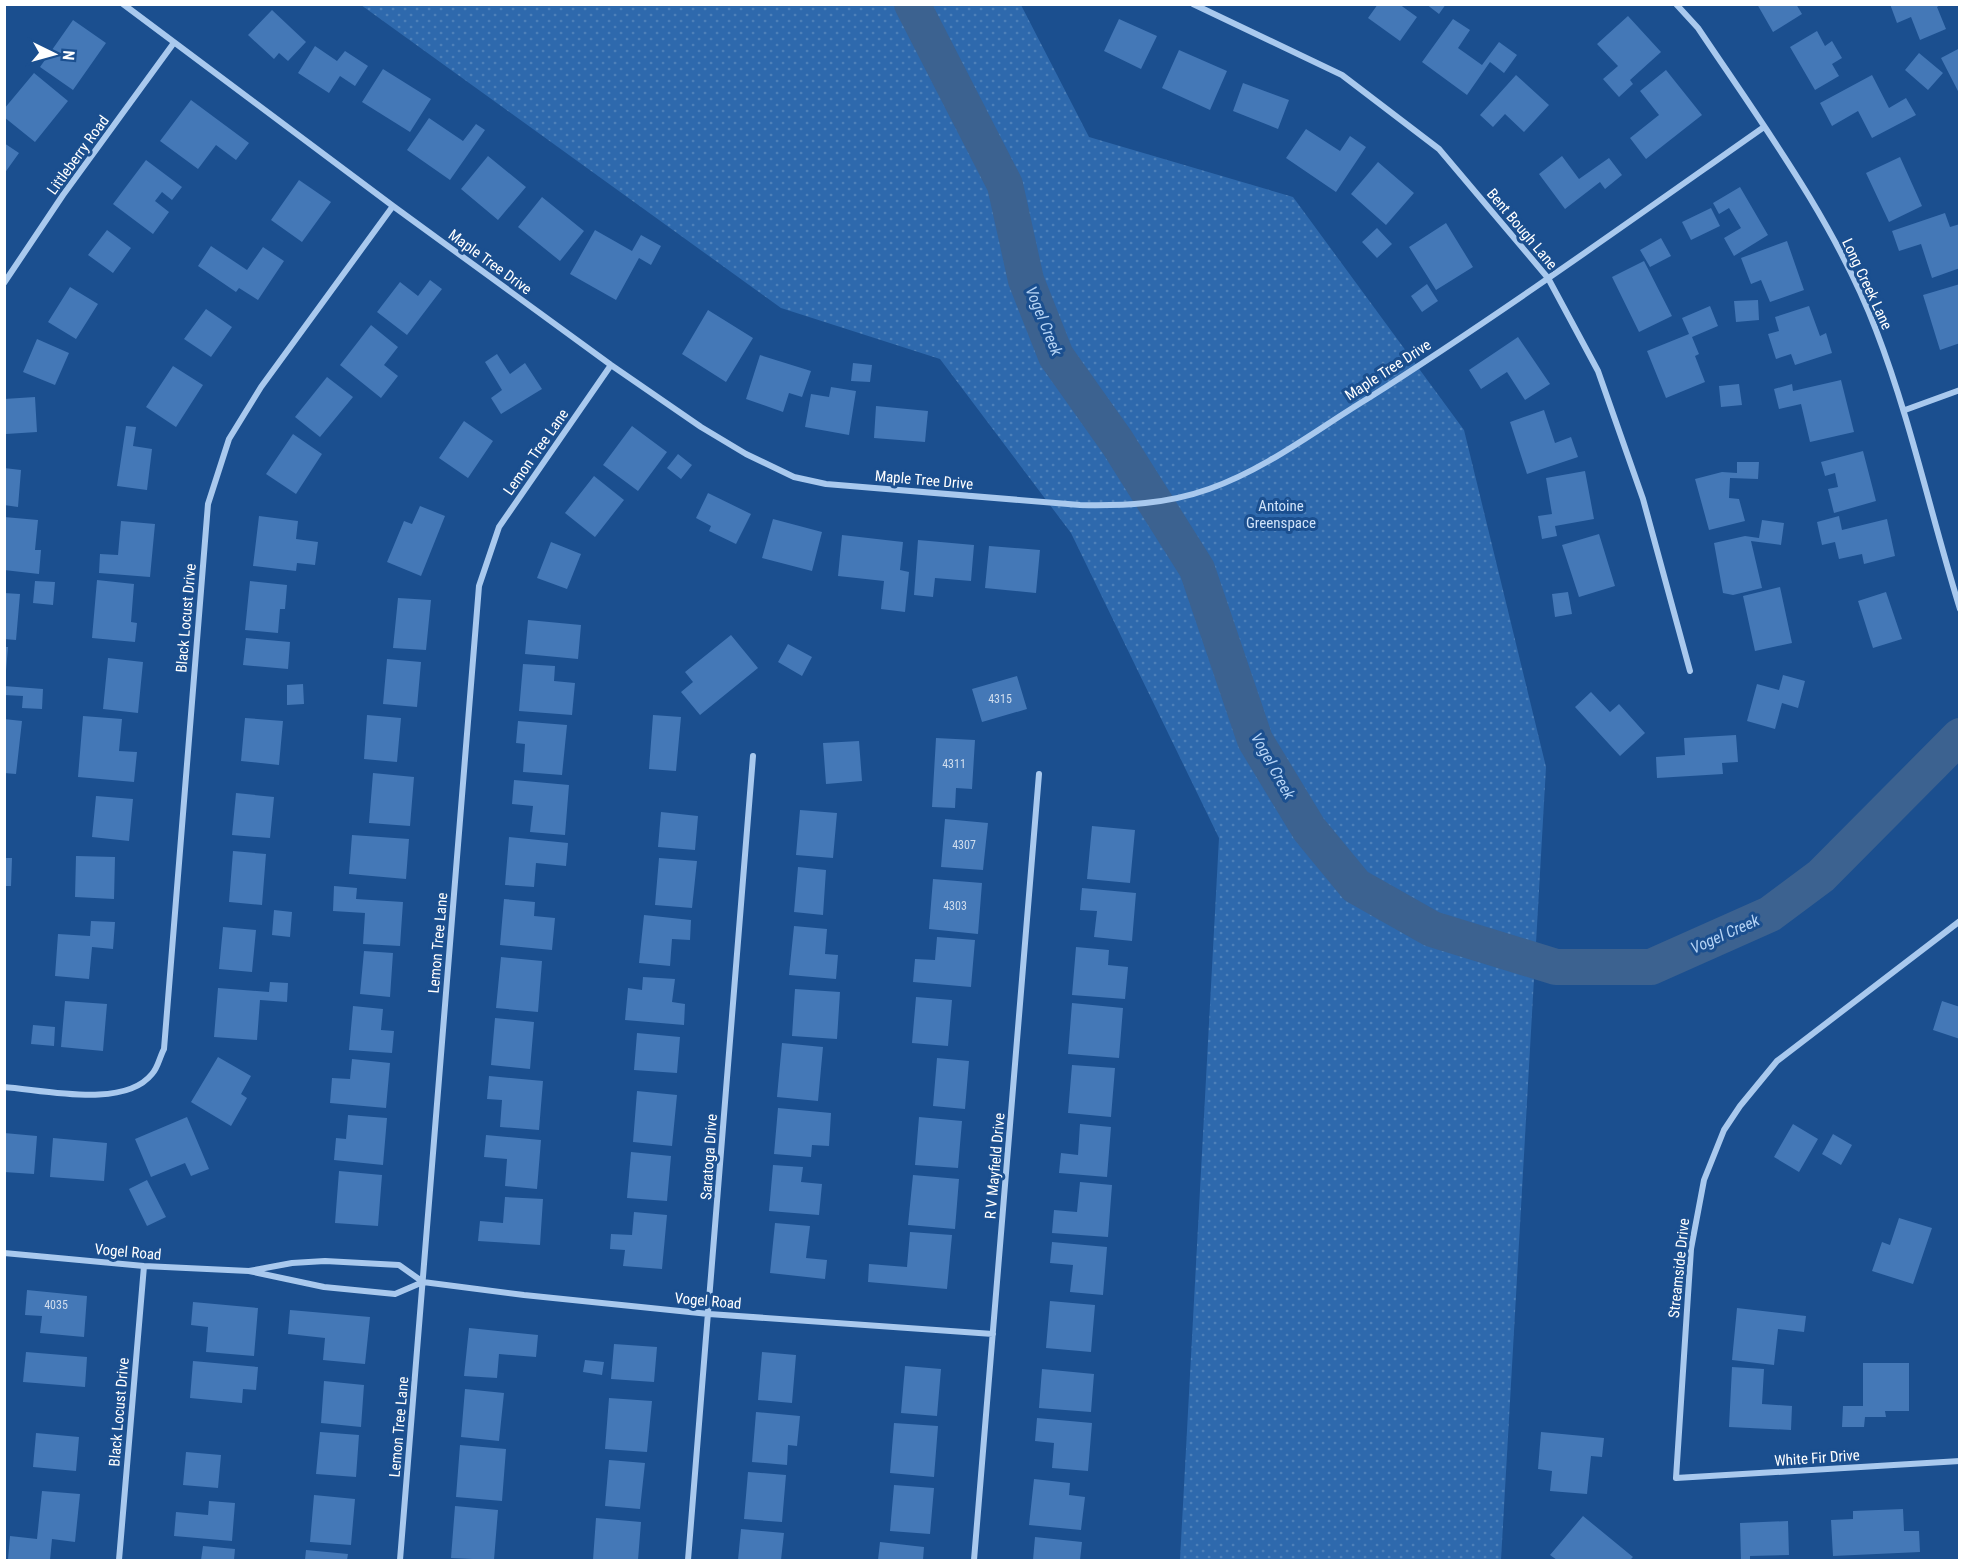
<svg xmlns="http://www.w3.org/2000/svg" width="1964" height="1565" font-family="'Roboto Condensed',sans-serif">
	<defs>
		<pattern id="park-dots" width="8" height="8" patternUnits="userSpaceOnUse" patternTransform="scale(1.5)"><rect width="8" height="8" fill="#2e69ad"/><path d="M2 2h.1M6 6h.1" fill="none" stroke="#4d80b9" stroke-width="1.8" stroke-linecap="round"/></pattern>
	</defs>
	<rect width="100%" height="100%" fill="#1b4f8f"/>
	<!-- park -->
	<path fill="url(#park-dots)" d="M361,5h660l68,132 204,60 171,233 82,337 -45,793h-321l39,-722 -148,-305 -131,-174 -159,-51z"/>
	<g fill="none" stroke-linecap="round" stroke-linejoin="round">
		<!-- river -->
		<path stroke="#3c6290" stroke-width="36" d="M912,4l93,181 21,95 30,76 61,86 80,127 58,171 54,89 47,57 76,43 124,38h95l119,-53 51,-38 139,-140"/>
	</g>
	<!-- building -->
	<path fill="#4478b7" d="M1378,4h21l18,13 -17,24 -32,-23z
		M1426,4h20l-7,10z
		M1757,4h39l6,10 -29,18z
		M1890,4h52l-5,3 9,22 -26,11 -9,-23 -14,6z
		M272,10l34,32 -18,19 -9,-8 -5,6 -26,-24z
		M1628,16l33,36 -31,28 3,4 -14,13 -16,-18 15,-13 -21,-22z
		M1119,19l38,17 -16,33 -37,-18z
		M1453,19l17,11 -12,18 24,17 17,-23 18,13 -13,18 -14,-11 -23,33 -45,-33z
		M73,20l33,23 -33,47 -33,-23z
		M1817,31l8,15 7,-5 10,17 -10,6 7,12 -24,14 -25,-43z
		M315,46l22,15 8,-10 23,15 -13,20 -15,-10 -11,17 -31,-20z
		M1960,48v47l-19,-37z
		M1179,50l48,21 -17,39 -48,-22z
		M1919,53l24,20 -15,17 -23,-20z
		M383,69l48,30 -21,33 -48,-30z
		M1666,70l36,45 -56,44 -16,-21 29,-23 -19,-24z
		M34,73l34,28 -33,41 -31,-25v-8z
		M1516,75l33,30 -25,27 -19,-18 -12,13 -13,-12z
		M1872,75l17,33 17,-10 10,17 -44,23 -14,-27 -26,15 -12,-23z
		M1243,83l46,17 -11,29 -45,-18z
		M191,100l58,43 -13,17 -20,-15 -18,24 -38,-28z
		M429,118l34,23 13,-17 9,6 -35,50 -43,-30z
		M1306,129l34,22 10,-15 16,11 -30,45 -50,-34z
		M4,143l15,10 -15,21z
		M488,156l38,31 -28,33 -37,-31z
		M1562,156l17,23 30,-21 13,17 -17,14 -5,-7 -35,27 -26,-35z
		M1900,157l22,49 -33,16 -23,-49z
		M146,160l36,27 -10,13 -10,-8 -7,9 14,11 -16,22 -40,-30z
		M1378,162l36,31 -28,32 -35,-31z
		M299,180l32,22 -29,40 -31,-22z
		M1740,187l28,48 -34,21 -10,-18 17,-10 -12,-20 -10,6 -6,-11z
		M542,197l42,34 -24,30 -42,-34z
		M1711,208l9,18 -29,14 -9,-18z
		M1945,213l5,14 10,-3v44l-28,10 -11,-34 -22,7 -7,-20z
		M1446,223l27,44 -37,23 -27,-43z
		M1377,228l15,16 -15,14 -15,-16z
		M107,230l24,18 -18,25 -25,-18z
		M595,230l37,21 9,-16 20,11 -10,19 -12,-7 -23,42 -46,-26z
		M1661,238l10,18 -21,11 -10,-17z
		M1787,241l17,49 -34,12 -9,-22 -10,4 -10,-26z
		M211,246l36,24 16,-23 21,14 -26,39 -19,-12 -3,4 -38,-26z
		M1644,261l28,55 -33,16 -27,-55z
		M430,280l12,9 -35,46 -30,-23 23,-30 18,14z
		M1427,284l11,17 -16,11 -11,-16z
		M1960,284v59l-20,7 -17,-55z
		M70,287l28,17 -22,35 -28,-17z
		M1758,300l1,20 -23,2 -2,-21z
		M1710,306l8,20 -26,11 7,17 -4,2 10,26 -39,16 -19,-47 42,-17 -7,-16z
		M1809,306l11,30 6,-3 6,20 -37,12 -4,-11 -15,5 -8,-25 11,-3 -4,-14z
		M206,309l26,18 -21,30 -27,-18z
		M708,310l45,28 -27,44 -44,-28z
		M371,325l27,22 -14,18 14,11 -17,22 -41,-33z
		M1518,337l32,47 -25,16 -18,-28 -26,17 -12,-19z
		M37,339l32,14 -14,32 -32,-13z
		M497,354l13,20 15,-11 17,26 -41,25 -10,-16 11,-8 -17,-28z
		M760,355l51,16 -9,26 -13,-4 -6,19 -37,-13z
		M853,363l19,2 -2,17 -19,-1z
		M173,366l30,19 -27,42 -30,-20z
		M327,377l26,20 -33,40 -25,-20z
		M1841,380l13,52 -44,10 -9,-38 -22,5 -5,-20 18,-5 1,7z
		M1739,384l3,21 -21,2 -2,-21z
		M831,387l25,4 -7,44 -44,-8 6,-33 18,3z
		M35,397l2,35 -31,2 -2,-35z
		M876,406l52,5 -3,31 -51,-4z
		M1544,410l11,33 16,-6 7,20 -51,17 -17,-52z
		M464,421l29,20 -25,37 -29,-20z
		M126,426l10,1 -3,19 19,3 -5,41 -30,-4z
		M632,426l35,26 -29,39 -35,-26z
		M293,434l29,20 -26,40 -30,-20z
		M1863,451l13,50 -42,12 -6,-24 10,-2 -3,-14 -10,3 -4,-14z
		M678,454l14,11 -11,14 -14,-11z
		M1737,462h22l-1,17 -28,-1 -1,20 10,1 6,22 -36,9 -14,-51 27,-7 15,1z
		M4,468l17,2 -3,37 -14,-2z
		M1585,471l9,48 -39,7 2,10 -15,3 -4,-23 14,-2 -6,-36z
		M594,476l30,24 -29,37 -30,-24z
		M708,493l43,21 -15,30 -27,-13 2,-5 -15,-8z
		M420,506l25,10 -24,60 -34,-14 17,-41 8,3z
		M259,516l39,5 -2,18 22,3 -3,23 -18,-2 -1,8 -43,-5z
		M1839,516l3,14 45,-11 8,37 -31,8 -2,-10 -23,5 -4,-17 -13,3 -5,-23z
		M4,517l34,3 -3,30h6l-2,24 -35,-4z
		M773,519l49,13 -10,39 -50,-13z
		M1762,520l22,3 -3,22 -30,-4 11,47 -29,7 -10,-2 -9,-50 31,-7 14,2z
		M121,521l34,3 -5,53 -51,-4 1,-19 18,1z
		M1599,534l16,52 -36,11 -17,-52z
		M842,535l61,7 -3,28 9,2 -4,40 -24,-3 3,-28 -46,-5z
		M918,540l56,5 -3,36 -36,-3 -2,19 -19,-2z
		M551,542l30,12 -14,35 -30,-11z
		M989,546l51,4 -4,43 -51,-5z
		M97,580l37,4 -3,38 6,1 -2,19 -43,-4z
		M35,581l20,1 -2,23 -20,-2z
		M250,581l37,4 -2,24h-5l-2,24 -33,-3z
		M1780,587l12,56 -37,8 -12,-55z
		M1568,592l4,22 -17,3 -3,-23z
		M1886,592l16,47 -29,9 -15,-47z
		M4,593l16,1 -4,46 -12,-1z
		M398,598l33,2 -5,50 -33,-2z
		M528,620l53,5 -3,34 -53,-5z
		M731,635l27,33 -58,47 -19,-23 12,-10 -8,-10z
		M246,638l44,4 -2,27 -45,-4z
		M788,644l24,13 -10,19 -24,-14z
		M4,647h4l-2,24h-2z
		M108,658l35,4 -5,51 -35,-4z
		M387,659l34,3 -4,45 -34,-3z
		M523,664l32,2 -1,15 21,2 -3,32 -53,-4z
		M1783,675l22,6 -7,27 -16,-5 -7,26 -28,-8 10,-37 22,6z
		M1017,676l10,33 -45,13 -10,-33z
		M303,684l1,20 -17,1v-20z
		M4,686l39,3 -1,20 -20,-1 1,-12 -19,-1z
		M1591,692l19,20 9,-8 26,29 -25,23 -45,-49z
		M367,715l34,3 -4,44 -33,-3z
		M653,715l28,2 -5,54 -27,-2z
		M83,716l39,3 -3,32 18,1 -3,30 -56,-5z
		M245,718l38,3 -4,44 -38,-4z
		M4,719l18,2 -6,53 -12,-1z
		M518,721l49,4 -5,50 -39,-3 2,-28 -9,-1z
		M1736,735l2,27 -16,1 1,11 -66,4 -1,-21 29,-2 -1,-17z
		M936,738l39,2 -3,49 -16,-1 -1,20 -23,-1z
		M859,741l3,40 -36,3 -3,-41z
		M373,773l41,4 -4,49 -41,-3z
		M514,780l55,5 -4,50 -35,-3 3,-26 -21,-2z
		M236,793l38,4 -4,41 -38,-3z
		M96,796l37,3 -4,42 -37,-4z
		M800,810l37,3 -4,45 -37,-3z
		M661,812l37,4 -3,34 -37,-3z
		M945,819l43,4 -5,47 -42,-3z
		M1092,826l43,4 -5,53 -43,-4z
		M352,835l57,4 -3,40 -57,-5z
		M509,837l59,6 -2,23 -30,-3 -2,24 -29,-2z
		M233,851l33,3 -4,51 -33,-3z
		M76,856l39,1 -1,42 -39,-2z
		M4,858h8l-1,28h-7z
		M659,858l38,3 -5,47 -37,-3z
		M798,867l28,3 -3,45 -29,-3z
		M933,879l49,4 -4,51 -49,-5z
		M334,886l23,2 -1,11 47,3 -3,44 -37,-2 2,-31 -32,-2z
		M1082,888l54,5 -4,48 -38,-4 3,-26 -17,-1z
		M504,899l31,3 -1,14 21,2 -3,32 -52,-5z
		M274,910l18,2 -2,25 -18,-2z
		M644,915l47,5 -1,20 -18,-1 -2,27 -31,-3z
		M91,921l24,1 -2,27 -21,-2 -3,32 -34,-3 3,-42 32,2z
		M794,926l33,3 -2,25 13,1 -2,24 -47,-4z
		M223,927l33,3 -4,42 -33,-3z
		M937,937l38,3 -4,47 -58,-5 2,-23 20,1z
		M1076,947l33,3 -1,15 20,2 -3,32 -53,-4z
		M364,951l29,2 -3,44 -30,-3z
		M501,957l41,4 -4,51 -42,-4z
		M643,977l32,2 -3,23 13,2 -1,21 -59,-5 3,-32 14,2z
		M270,982l18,1 -1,19 -27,-2 -3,40 -43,-3 4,-49 51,4z
		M795,989l45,3 -3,47 -45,-3z
		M916,997l36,3 -4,46 -36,-3z
		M65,1001l42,3 -4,47 -42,-4z
		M1942,1001l18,6v32l-27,-9z
		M1072,1003l51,5 -4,50 -51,-4z
		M353,1006l30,3 -2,21 13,1 -2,22 -43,-3z
		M495,1018l39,4 -4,47 -39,-4z
		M33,1025l22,2 -1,19 -23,-2z
		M637,1033l43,4 -3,36 -43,-3z
		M782,1043l41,4 -5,54 -41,-4z
		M218,1057l33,19 -10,18 6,4 -16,28 -40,-24z
		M937,1058l32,3 -4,48 -32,-3z
		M352,1059l38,4 -4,45 -56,-5 2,-25 18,1z
		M1072,1065l43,3 -4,49 -43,-4z
		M489,1076l54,5 -4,49 -39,-3 2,-27 -15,-1z
		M637,1091l40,4 -5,51 -39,-4z
		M778,1108l53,5 -2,33 -17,-1 -1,12 -37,-3z
		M348,1115l39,3 -4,47 -49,-5 2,-22 10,1z
		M187,1117l22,52 -18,7 -6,-13 -34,14 -16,-38z
		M919,1117l43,4 -4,47 -43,-3z
		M1080,1124l31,3 -4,50 -48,-4 2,-20 17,2z
		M1793,1124l25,15 -19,33 -25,-15z
		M4,1133l33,3 -3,38 -30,-2z
		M1833,1134l19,11 -11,20 -19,-11z
		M486,1135l55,5 -4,49 -32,-3 2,-27 -23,-2z
		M53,1138l54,5 -3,38 -54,-4z
		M631,1152l40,4 -4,45 -40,-3z
		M773,1165l30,2 -2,15 21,2 -3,31 -50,-4z
		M339,1171l43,4 -4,51 -43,-3z
		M913,1175l46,4 -4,50 -47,-4z
		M147,1180l19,37 -19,9 -18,-37z
		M1080,1182l32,3 -4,52 -56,-4 2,-23 23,2z
		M505,1197l38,2 -3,46 -62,-4 2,-20 23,2z
		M634,1212l33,3 -5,54 -39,-3 2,-16 -15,-1 1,-15 21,1z
		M1899,1218l33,10 -19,56 -41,-13 10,-29 8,3z
		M775,1223l35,3 -4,32 21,2 -2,19 -55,-6z
		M910,1232l42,3 -5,54 -79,-7 1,-18 38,3z
		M1052,1242l55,5 -4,48 -33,-3 3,-27 -23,-2z
		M27,1290l60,6 -3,41 -44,-4 2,-17 -17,-1z
		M1050,1301l45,4 -4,47 -45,-4z
		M193,1302l65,6 -4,48 -48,-4 2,-25 -17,-2z
		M1737,1308l69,8 -2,16 -26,-3 -4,36 -42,-5z
		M290,1310l80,7 -5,47 -42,-4 2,-22 -37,-4z
		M469,1328l69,7 -2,22 -37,-3 -2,24 -33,-2z
		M614,1344l43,3 -3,35 -43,-3z
		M26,1352l61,5 -2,30 -62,-5z
		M762,1352l34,3 -4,48 -34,-3z
		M585,1360l19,2 -2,13 -19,-3z
		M193,1361l65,6 -2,23 -13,-1 -1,14 -52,-5z
		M1863,1363h46v48h-24l1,6h-21l-1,10h-22l1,-21h20z
		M905,1366l36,3 -4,47 -36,-3z
		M1732,1367l32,2 -2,35 30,2 -1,24 -62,-3z
		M1042,1369l52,5 -3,38 -52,-4z
		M324,1381l40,4 -3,42 -40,-4z
		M465,1389l39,4 -5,48 -38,-4z
		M609,1398l43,3 -5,51 -42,-3z
		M756,1412l44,4 -3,30 -9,-1 -1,20 -35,-3z
		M1037,1418l55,5 -4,48 -36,-3 2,-25 -19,-2z
		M894,1423l44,3 -4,51 -44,-4z
		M320,1432l39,3 -3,42 -40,-3z
		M1541,1432l63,6 -2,19 -11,-1 -4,38 -37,-3 2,-20 -14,-2z
		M36,1433l43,4 -3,34 -43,-4z
		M460,1445l46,4 -4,52 -46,-4z
		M186,1452l35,3 -3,33 -35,-3z
		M609,1460l36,3 -5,46 -35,-3z
		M748,1472l38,3 -4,47 -38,-3z
		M1034,1479l36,4 -1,12 16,2 -4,33 -52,-5z
		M894,1485l40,3 -4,46 -40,-3z
		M42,1491l38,3 -5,48 -23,-3 -2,21h-42l2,-24 27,3z
		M314,1495l41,4 -4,46 -41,-3z
		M209,1501l26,2 -3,38 -58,-5 2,-24 32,3z
		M455,1506l43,4 -4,50 -43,-2z
		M1903,1509l1,22h15l1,21 -87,4 -2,-36 22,-1v-8z
		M1583,1516l50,41 -3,3h-73l-7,-5z
		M596,1518l45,4 -3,38h-45z
		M1788,1521l1,34 -39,1v4h-9l-1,-37z
		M741,1529l43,4 -3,27h-43z
		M1035,1537l47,5 -2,18h-47z
		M880,1542l44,5 -1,13h-45z
		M203,1546l32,3 -1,11h-33z
		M306,1550l42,4 -1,6h-42z"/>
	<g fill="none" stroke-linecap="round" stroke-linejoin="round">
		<!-- minor -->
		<path stroke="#a9c9ee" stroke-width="6" d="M123,4l270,202 218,159 90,62 45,27 48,23 32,7 254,21c44,1 87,-1 129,-16 57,-20 107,-59 158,-90 135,-86 266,-180 397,-272
			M1193,4l149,71 97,74 109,129 50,93 45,128 47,172
			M1676,4l22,24c63,94 138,196 178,302 35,91 55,186 84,279
			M4,283l59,-88 110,-151
			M1905,410l55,-20
			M1960,921l-183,140 -37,45 -16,24 -20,50 -13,69 -15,229 284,-17
			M4,1087c41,3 120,22 148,-13 6,-6 8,-18 12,-25l44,-545 21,-65 32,-52 132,-181
			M4,1253l140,13 105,5 75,16 71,7 28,-12
			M249,1271l43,-8 33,-2 74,4 24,17 101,13 185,19 284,20
			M119,1560l25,-294
			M400,1560l79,-974 20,-59 112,-162
			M688,1560l65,-804
			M974,1560l65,-786"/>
	</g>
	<g text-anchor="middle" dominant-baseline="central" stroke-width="6" stroke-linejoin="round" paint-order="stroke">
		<!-- number labels -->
		<g font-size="12" fill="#d0dded">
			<text x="1000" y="699">4315</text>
			<text x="954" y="764">4311</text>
			<text x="964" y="845">4307</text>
			<text x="955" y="906">4303</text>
			<text x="56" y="1305">4035</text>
		</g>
		<!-- street labels -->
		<g font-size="15" fill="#fff" stroke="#1b4f8f">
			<text transform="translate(78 155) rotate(-54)">Littleberry Road</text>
			<text transform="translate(1522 229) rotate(50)">Bent Bough Lane</text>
			<text transform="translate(490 262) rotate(36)">Maple Tree Drive</text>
			<text transform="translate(1867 284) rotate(65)">Long Creek Lane</text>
			<text transform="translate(1388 370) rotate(-33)">Maple Tree Drive</text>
			<text transform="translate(536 452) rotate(-55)">Lemon Tree Lane</text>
			<text transform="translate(924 480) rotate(5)">Maple Tree Drive</text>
			<text transform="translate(186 618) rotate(-85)">Black Locust Drive</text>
			<text transform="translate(438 943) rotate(-85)">Lemon Tree Lane</text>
			<text transform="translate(709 1157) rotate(-86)">Saratoga Drive</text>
			<text transform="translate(995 1166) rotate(-85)">R V Mayfield Drive</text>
			<text transform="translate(128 1252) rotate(5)">Vogel Road</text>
			<text transform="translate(1679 1268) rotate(-84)">Streamside Drive</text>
			<text transform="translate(708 1301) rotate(5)">Vogel Road</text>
			<text transform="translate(119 1412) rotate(-85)">Black Locust Drive</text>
			<text transform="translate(399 1427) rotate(-85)">Lemon Tree Lane</text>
			<text transform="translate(1817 1458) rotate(-4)">White Fir Drive</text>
		</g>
		<!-- park labels -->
		<g font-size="15" fill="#cfe3fa" stroke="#1b4f8f">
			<text x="1281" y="506">Antoine<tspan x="1281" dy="17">Greenspace</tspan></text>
		</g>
		<!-- water labels -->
		<g font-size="16" font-style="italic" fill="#b5d3f5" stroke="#1b4f8f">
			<text transform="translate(1044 321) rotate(68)">Vogel Creek</text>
			<text transform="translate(1273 766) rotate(61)">Vogel Creek</text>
			<text transform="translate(1725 934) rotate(-24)">Vogel Creek</text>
		</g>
	</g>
	<!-- border -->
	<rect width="1964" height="1565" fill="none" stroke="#ffffff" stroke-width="12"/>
	<!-- north arrow -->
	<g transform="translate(54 54) rotate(95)" stroke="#1b4f8f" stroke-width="4.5" paint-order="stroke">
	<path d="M0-4.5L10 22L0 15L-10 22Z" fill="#ffffff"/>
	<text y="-9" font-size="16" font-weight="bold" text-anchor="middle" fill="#ffffff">N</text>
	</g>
</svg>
